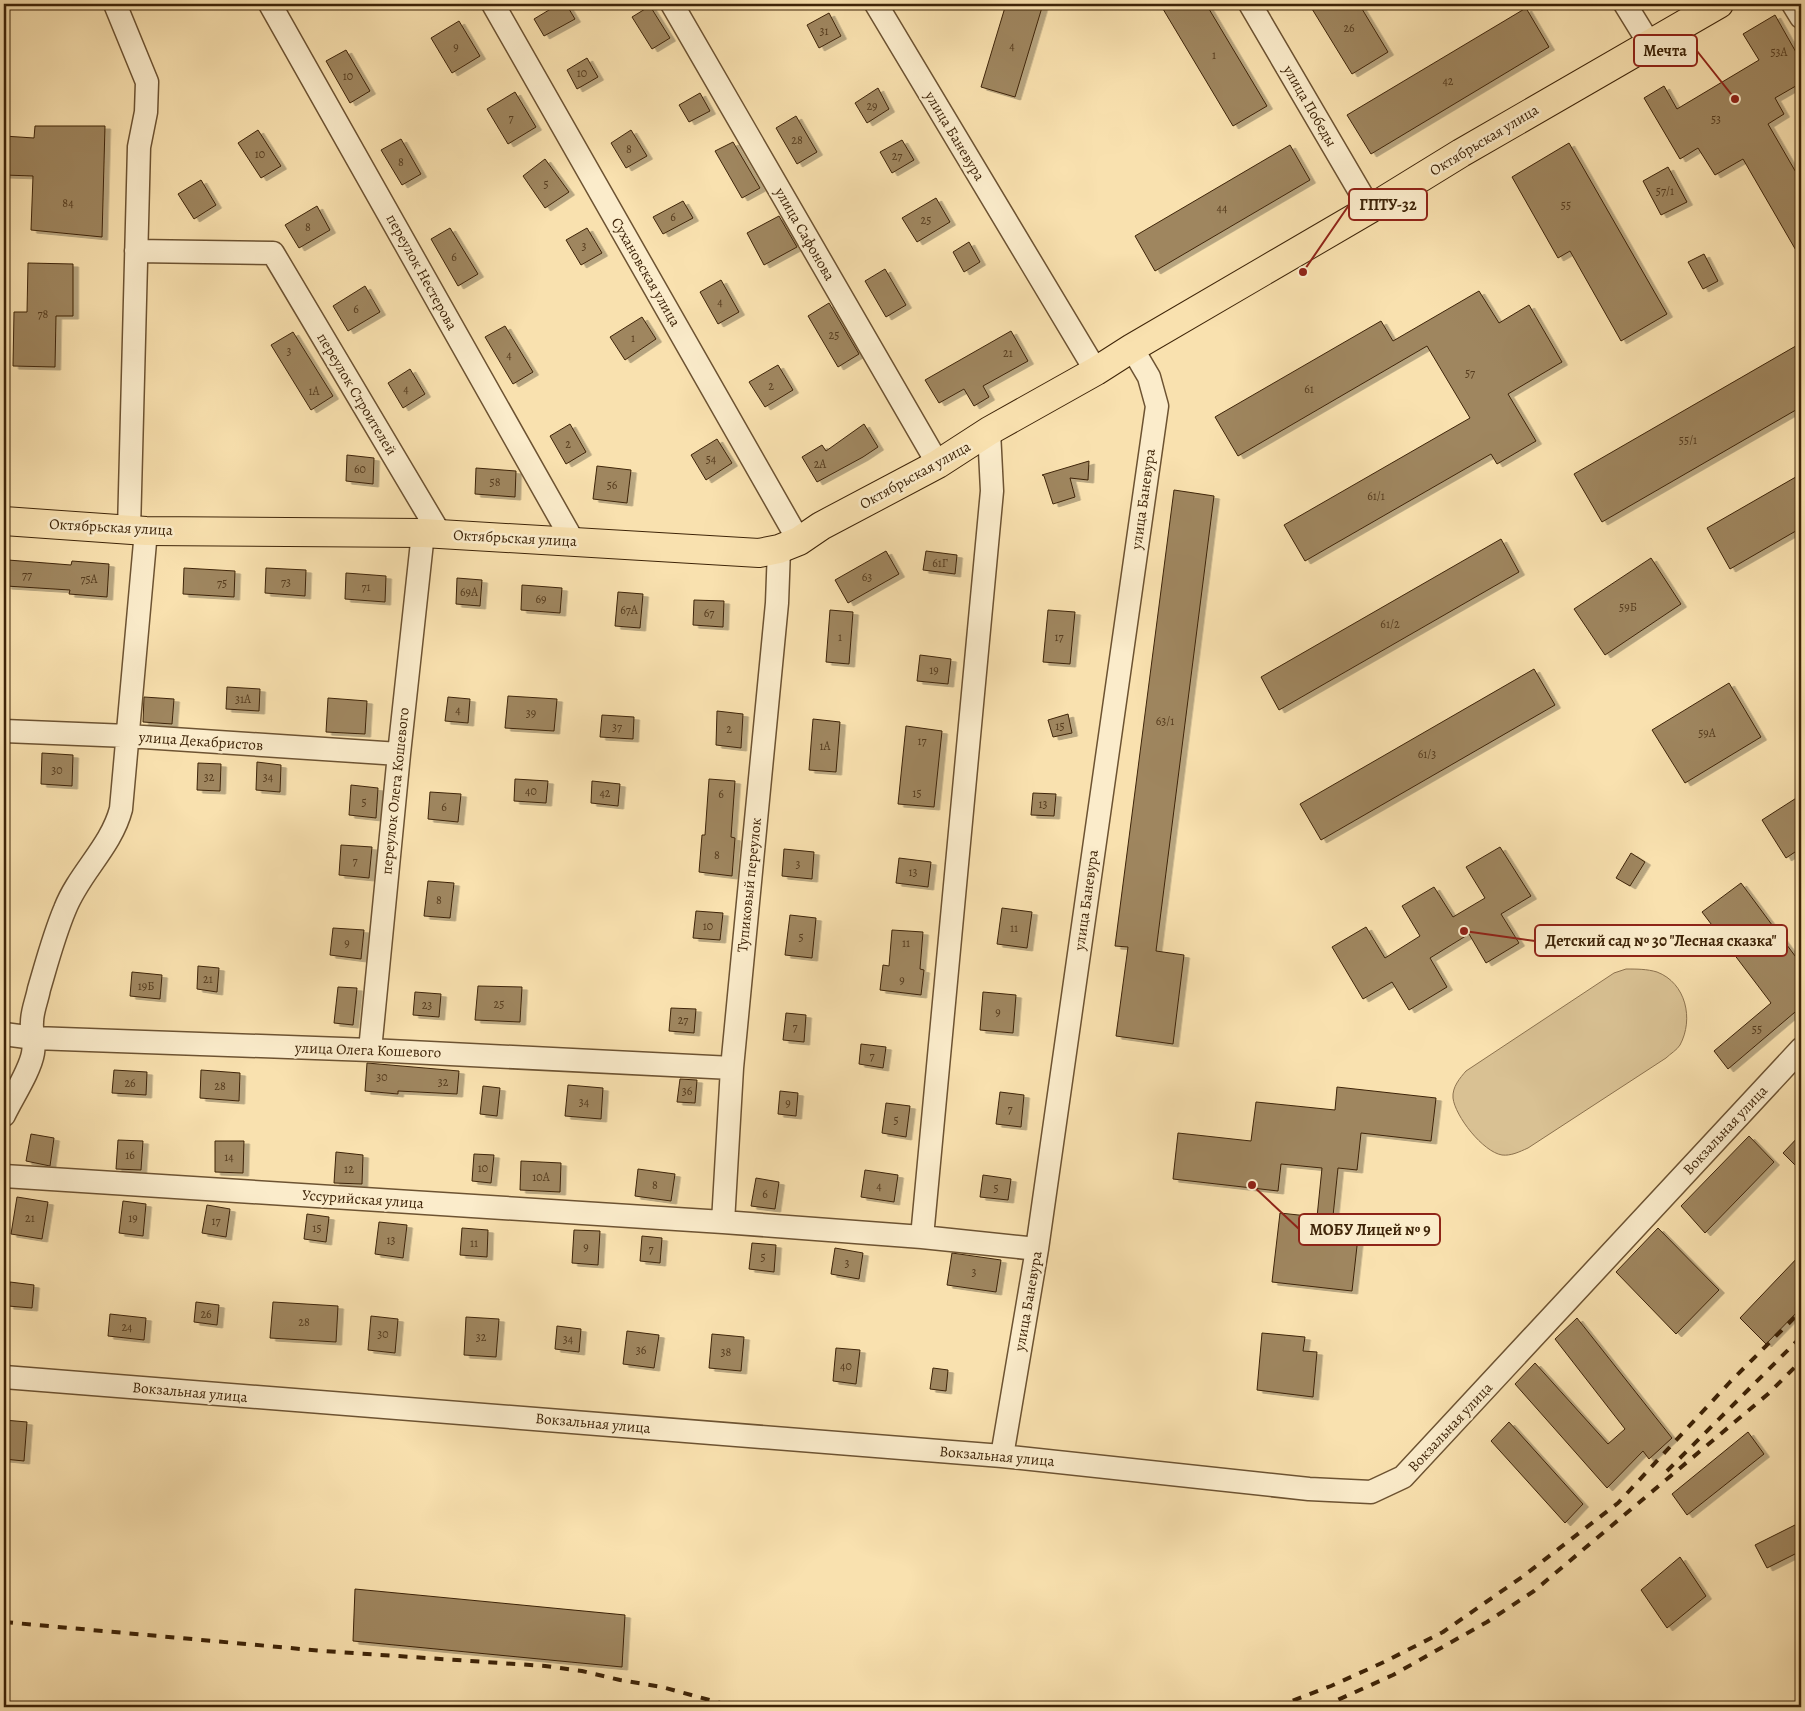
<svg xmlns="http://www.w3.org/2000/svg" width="1805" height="1711" font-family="Alegreya,serif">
	<defs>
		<filter id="shadow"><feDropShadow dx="5.5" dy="3" stdDeviation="0" flood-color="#0004"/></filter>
	</defs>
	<rect width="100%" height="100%" fill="#f9e1af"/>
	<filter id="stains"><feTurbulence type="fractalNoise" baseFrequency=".004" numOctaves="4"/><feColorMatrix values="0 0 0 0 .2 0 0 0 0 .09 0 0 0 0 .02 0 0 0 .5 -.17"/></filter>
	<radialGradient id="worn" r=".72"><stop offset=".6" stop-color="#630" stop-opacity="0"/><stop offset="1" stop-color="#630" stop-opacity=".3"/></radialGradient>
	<!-- green -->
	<path fill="#d9c193" stroke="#8c724e" d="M1626,969c11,0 21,0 31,3 29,11 37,47 23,73 -3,5 -10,9 -14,13l-138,90c-9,4 -17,8 -26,7 -19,-3 -47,-39 -49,-57 -1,-11 7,-20 13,-27l148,-98z"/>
	<!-- building -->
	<path fill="#9f865f" stroke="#3e2408" filter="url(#shadow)" d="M559,4h7l9,15 -31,17 -10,-17z
		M1006,4h37l-28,93 -34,-10z
		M1160,4h46l61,102 -34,20z
		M1309,4h50l29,48 -36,22z
		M650,6l20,32 -18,11 -20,-32z
		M1526,8l23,39 -178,107 -24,-39z
		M829,13l12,23 -22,12 -12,-23z
		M1775,15l26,46v22l-26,15 9,16 -16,10 33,57v78l-58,-100 -28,16 -17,-27 -18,11 -36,-61 20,-12 13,23 82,-49 -16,-26z
		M459,21l21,35 -28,17 -21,-35z
		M346,50l24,41 -20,12 -24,-42z
		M587,58l11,19 -21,12 -10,-19z
		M878,88l11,21 -22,14 -12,-20z
		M515,92l21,35 -28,17 -21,-35z
		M700,93l10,18 -21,11 -10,-17z
		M796,116l21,36 -20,12 -21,-36z
		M35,126h70l-3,111 -71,-7 2,-54 -29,-1v-39l30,2z
		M258,130l23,36 -20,12 -23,-35z
		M631,130l16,26 -21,12 -15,-25z
		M401,139l20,35 -19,11 -21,-35z
		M902,140l12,20 -22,13 -12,-21z
		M733,142l27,46 -18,10 -27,-47z
		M1569,143l98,171 -46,27 -51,-90 -12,7 -46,-81z
		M1290,145l20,35 -155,91 -20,-35z
		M545,159l24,33 -24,16 -22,-32z
		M1668,167l19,35 -26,13 -18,-34z
		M201,180l15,25 -22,14 -16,-25z
		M936,198l14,24 -33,20 -15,-24z
		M683,201l10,17 -30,16 -10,-17z
		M317,206l13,24 -31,18 -14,-23z
		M779,216l18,31 -33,18 -17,-32z
		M450,228l28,46 -20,12 -27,-47z
		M587,228l15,25 -21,12 -15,-25z
		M969,242l11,20 -16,10 -11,-20z
		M1704,254l14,27 -15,8 -15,-27z
		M28,263l45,1v52h-17l-1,51 -42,-1 1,-54h13z
		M885,269l21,36 -20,12 -21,-36z
		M721,280l18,32 -21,12 -18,-32z
		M365,286l15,26 -32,19 -15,-25z
		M1479,291l20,32 30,-18 33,57 -54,32 28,47 -39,23 -6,-10 -186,107 -21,-36 186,-107 -43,-72 -189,110 -23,-39 166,-96 12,20z
		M829,303l30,51 -21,13 -30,-51z
		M642,317l14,22 -31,21 -15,-23z
		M505,326l28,46 -20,12 -28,-47z
		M1011,331l17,30 -45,25 6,11 -15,9 -10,-17 -25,14 -14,-23z
		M293,332l40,64 -22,14 -40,-65z
		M1801,343v64l-199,115 -28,-48z
		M778,365l15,25 -28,17 -16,-25z
		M410,369l15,25 -22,14 -15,-25z
		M570,424l16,28 -20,12 -16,-28z
		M864,424l14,23 -15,10 -46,25 -15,-25 20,-12 4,6z
		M717,439l15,24 -26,17 -15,-25z
		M347,455l27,3 -1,26 -27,-3z
		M1089,461l-1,19 -18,-2 5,19 -22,7 -9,-28 -2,-1z
		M597,466l34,4 -4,33 -34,-4z
		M476,468l40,3 -1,26 -40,-3z
		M1801,474v54l-71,41 -23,-41z
		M1174,490l40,6 -58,455 28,4 -11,89 -57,-8 12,-89 -13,-1z
		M1501,539l18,33 -240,138 -18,-33z
		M886,551l13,23 -51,29 -13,-23z
		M926,551l31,4 -2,19 -32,-4z
		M1651,558l30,46 -76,51 -31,-46z
		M8,560l63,5 1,-4 37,3 -2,33 -38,-3 1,-4 -64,-4z
		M184,568l51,3 -1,26 -51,-3z
		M266,568l40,2 -1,26 -40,-3z
		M346,573l40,3 -1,26 -40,-3z
		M457,578l25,2 -2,26 -24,-2z
		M522,585l40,3 -2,25 -39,-3z
		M618,592l25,2 -3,34 -25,-2z
		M694,600l30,1 -1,26 -30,-2z
		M830,610l23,2 -4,52 -23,-2z
		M1048,610l27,2 -5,52 -27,-2z
		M920,655l31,4 -3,25 -31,-3z
		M1534,669l21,36 -234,135 -21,-36z
		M1729,683l32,54 -76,46 -33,-53z
		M227,687l33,2 -1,22 -33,-2z
		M508,696l49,3 -3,32 -49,-3z
		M144,697l30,2 -2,25 -29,-2z
		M448,697l22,2 -2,24 -23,-2z
		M328,698l39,3 -2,33 -39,-2z
		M717,711l26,3 -2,34 -25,-3z
		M1068,714l4,19 -19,4 -5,-17z
		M602,715l32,2 -1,22 -33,-2z
		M813,719l27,3 -4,50 -27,-2z
		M906,726l36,5 -8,76 -36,-3z
		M42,753l31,2 -1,31 -31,-2z
		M257,762l24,3 -1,27 -24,-2z
		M198,763l23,1 -1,27 -23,-1z
		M515,779l33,2 -2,22 -32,-2z
		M709,779l26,2 -4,56 4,1 -3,38 -33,-4 3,-37h3z
		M592,781l28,3 -2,22 -27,-3z
		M351,785l27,3 -2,30 -27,-3z
		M430,792l31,2 -3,28 -30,-3z
		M1033,793l23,1 -2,22 -23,-1z
		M1801,795v53l-15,10 -24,-38z
		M341,845l31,2 -3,31 -30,-3z
		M1500,847l31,49 -30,18 18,29 -33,20 -17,-29 -39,24 17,29 -38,23 -17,-28 -29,17 -31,-52 34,-20 19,31 35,-22 -18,-30 32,-19 19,30 32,-19 -19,-31z
		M784,849l30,3 -2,27 -30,-3z
		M1631,853l14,9 -15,24 -14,-8z
		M899,858l32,4 -3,25 -32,-4z
		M428,881l26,2 -4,35 -26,-2z
		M1741,883l60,81v43l-73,62 -14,-18 57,-48 -69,-91z
		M1002,908l30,4 -5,36 -30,-4z
		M696,911l27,2 -3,27 -27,-2z
		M790,915l26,3 -4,40 -27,-3z
		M333,928l31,2 -3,29 -31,-4z
		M892,930l31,2 -3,37 4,1 -3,25 -41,-5 3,-25 6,1z
		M198,966l21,2 -2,24 -20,-3z
		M132,972l30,3 -2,24 -30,-3z
		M478,986l44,1 -2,35 -45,-2z
		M338,987l19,1 -4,37 -19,-2z
		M415,992l26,2 -2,23 -26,-2z
		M983,992l33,3 -3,38 -33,-3z
		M671,1008l25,1 -2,24 -25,-2z
		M786,1013l20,2 -2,27 -21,-2z
		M861,1044l25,3 -3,21 -24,-4z
		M367,1063l92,8 -2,23 -59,-3v3l-33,-3z
		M114,1070l33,2 -1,23 -34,-2z
		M201,1070l39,3 -1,28 -39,-3z
		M680,1079l17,1 -2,23 -18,-1z
		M568,1085l35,3 -2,31 -36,-3z
		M483,1086l17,2 -3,28 -17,-2z
		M1337,1087l99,11 -5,43 -70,-8 -4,37 -19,-2 -5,48 27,3 -8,72 -80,-9 8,-69 37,4 5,-49 -41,-4 -3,27 -105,-12 5,-46 73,8 5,-39 79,8z
		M780,1091l18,2 -2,23 -18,-2z
		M1000,1092l24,3 -3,32 -25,-3z
		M886,1103l24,3 -4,31 -24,-4z
		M31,1134l23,4 -4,28 -24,-5z
		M1801,1134v37l-18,-18z
		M1749,1136l25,26 -69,71 -24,-27z
		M118,1140l25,1 -2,29 -25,-1z
		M215,1141h29l-1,32 -28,-1z
		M336,1152l27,3 -1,29 -28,-1z
		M474,1154l20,1 -3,28 -19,-2z
		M521,1161l40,2 -1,29 -40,-2z
		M638,1169l37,5 -4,27 -36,-5z
		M865,1170l33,5 -4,27 -33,-5z
		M983,1175l28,4 -3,21 -28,-3z
		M756,1178l23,4 -4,27 -24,-3z
		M17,1197l31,5 -6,37 -31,-5z
		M123,1201l23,3 -3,32 -24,-3z
		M207,1205l23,4 -4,28 -24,-4z
		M307,1214l22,3 -3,25 -22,-3z
		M379,1222l28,3 -4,33 -28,-4z
		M462,1228l26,2 -1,27 -27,-2z
		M1658,1228l61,62 -43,44 -60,-62z
		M574,1230l26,1 -2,34 -26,-2z
		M642,1236l20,2 -2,25 -20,-2z
		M752,1243l24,2 -2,27 -25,-3z
		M835,1248l28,5 -4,26 -28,-5z
		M952,1253l49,7 -5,32 -49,-7z
		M1801,1254v54l-35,36 -26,-26z
		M10,1282l24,3 -2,23 -24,-2z
		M196,1302l23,3 -2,20 -23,-3z
		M273,1302l65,4 -2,36 -66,-4z
		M110,1314l36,4 -2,22 -36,-4z
		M371,1316l27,3 -3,34 -27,-3z
		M466,1317l33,2 -3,38 -32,-2z
		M1577,1318l95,120 -23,21 -6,-8 -36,37 -92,-104 20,-21 73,81 17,-15 -70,-90z
		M557,1326l24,3 -2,23 -24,-3z
		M627,1331l32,4 -5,33 -31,-4z
		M1262,1333l43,4 -2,14 14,1 -4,45 -56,-7z
		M712,1334l32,3 -3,34 -32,-3z
		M836,1348l24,2 -4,34 -23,-3z
		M933,1368l15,2 -2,21 -16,-2z
		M4,1420l23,2 -3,39 -20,-2z
		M1509,1422l74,82 -18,19 -74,-82z
		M1748,1432l16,22 -77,61 -15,-21z
		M1801,1522v29l-34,17 -12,-23z
		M1680,1557l26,39 -39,32 -26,-38z
		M355,1589l270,26 -3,52 -269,-26z"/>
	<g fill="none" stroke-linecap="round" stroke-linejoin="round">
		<defs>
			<path id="minor" d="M115,4l32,78 -1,30 -7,35 -10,383
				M270,4l303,537
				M493,4l306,537
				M672,4l266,460
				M876,4l220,367
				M1250,4l120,205
				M1625,4l24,39
				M1793,4l8,13
				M136,251l137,2 167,281
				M4,731l124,5 271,18
				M4,1034l30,4 336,12 362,18
				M370,1050l29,-296 24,-221
				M4,1115c8,-17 26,-44 29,-62 2,-10 -2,-20 -1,-31 0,-11 5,-22 7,-33 8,-27 15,-54 26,-80 14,-36 46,-62 56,-100l25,-278
				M4,1176l719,46 199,15 70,-746 -3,-60
				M723,1222l9,-154 45,-465 2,-54
				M922,1237l115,12
				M4,1377l998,79 307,33 62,3 32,-15 398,-428
				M1002,1456l35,-207 120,-843 -8,-29 -17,-29"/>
			<path id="major" d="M4,521l142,10 277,2 336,20 20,-4 20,-8 22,-15 117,-62 51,-33 107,-60 36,-23 238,-139 91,-56 258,-149"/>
		</defs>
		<!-- minor casing -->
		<use href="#minor" stroke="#6d5332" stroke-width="25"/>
		<!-- major casing -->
		<use href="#major" stroke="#3e2408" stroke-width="30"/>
		<!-- minor -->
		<use href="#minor" stroke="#fbeccb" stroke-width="22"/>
		<!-- major -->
		<use href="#major" stroke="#f9e1af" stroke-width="28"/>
		<!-- rail -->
		<path stroke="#3e2408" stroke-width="4" stroke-dasharray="9 9" stroke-linecap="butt" d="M1667,1471l134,-134
			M4,1622l319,29 222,15 37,5 38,9 42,7 73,20
			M1276,1707l55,-21 53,-24 59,-30 79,-55 96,-74 112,-121 71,-71
			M1322,1707l71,-32 94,-53 47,-31 234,-197 33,-33
			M1780,1707l21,-8"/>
	</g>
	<g text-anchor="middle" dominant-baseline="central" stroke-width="5" stroke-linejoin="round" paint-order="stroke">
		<!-- number labels -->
		<g font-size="12" fill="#563c1e">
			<text x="1349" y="28">26</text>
			<text x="824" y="31">31</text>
			<text x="1012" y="46">4</text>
			<text x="456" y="47">9</text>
			<text x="1779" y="52">53А</text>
			<text x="1214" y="55">1</text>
			<text x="582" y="73">10</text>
			<text x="348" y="76">10</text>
			<text x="1448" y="81">42</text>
			<text x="872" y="106">29</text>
			<text x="511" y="118">7</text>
			<text x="1716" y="119">53</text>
			<text x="797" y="140">28</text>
			<text x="629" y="149">8</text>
			<text x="260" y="154">10</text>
			<text x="897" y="156">27</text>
			<text x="401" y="162">8</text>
			<text x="546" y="184">5</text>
			<text x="1665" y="191">57/1</text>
			<text x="68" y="203">84</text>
			<text x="1566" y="205">55</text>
			<text x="1222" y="208">44</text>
			<text x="673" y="217">6</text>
			<text x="926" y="220">25</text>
			<text x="308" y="227">8</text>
			<text x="584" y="246">3</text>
			<text x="454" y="257">6</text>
			<text x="720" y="302">4</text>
			<text x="356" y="309">6</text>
			<text x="43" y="314">78</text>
			<text x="834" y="335">25</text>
			<text x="633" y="338">1</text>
			<text x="289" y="351">3</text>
			<text x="1008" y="353">21</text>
			<text x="509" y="355">4</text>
			<text x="1470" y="373">57</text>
			<text x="771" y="386">2</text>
			<text x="406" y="389">4</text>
			<text x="1309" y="389">61</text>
			<text x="314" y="391">1А</text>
			<text x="1688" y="440">55/1</text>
			<text x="568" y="444">2</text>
			<text x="711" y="459">54</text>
			<text x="820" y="464">2А</text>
			<text x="360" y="469">60</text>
			<text x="495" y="482">58</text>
			<text x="612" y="485">56</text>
			<text x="1376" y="496">61/1</text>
			<text x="940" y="563">61Г</text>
			<text x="27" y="575">77</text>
			<text x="867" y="577">63</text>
			<text x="89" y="579">75А</text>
			<text x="286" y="582">73</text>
			<text x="222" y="583">75</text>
			<text x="366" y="587">71</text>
			<text x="469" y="592">69А</text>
			<text x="541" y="599">69</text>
			<text x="1628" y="607">59Б</text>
			<text x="629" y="610">67А</text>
			<text x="709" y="613">67</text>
			<text x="1390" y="624">61/2</text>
			<text x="840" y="637">1</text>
			<text x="1059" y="637">17</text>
			<text x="934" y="670">19</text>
			<text x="243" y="699">31А</text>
			<text x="458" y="710">4</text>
			<text x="531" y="713">39</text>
			<text x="1165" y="721">63/1</text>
			<text x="1060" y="726">15</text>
			<text x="617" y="727">37</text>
			<text x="729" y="729">2</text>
			<text x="1707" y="733">59А</text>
			<text x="922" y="741">17</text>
			<text x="825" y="746">1А</text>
			<text x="1427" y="754">61/3</text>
			<text x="57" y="770">30</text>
			<text x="209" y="777">32</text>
			<text x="268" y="777">34</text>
			<text x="531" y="791">40</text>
			<text x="605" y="793">42</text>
			<text x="917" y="793">15</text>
			<text x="721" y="794">6</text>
			<text x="364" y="802">5</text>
			<text x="1043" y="804">13</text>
			<text x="444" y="807">6</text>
			<text x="717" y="855">8</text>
			<text x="355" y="861">7</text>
			<text x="798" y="864">3</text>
			<text x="913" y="872">13</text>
			<text x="439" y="900">8</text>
			<text x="708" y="926">10</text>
			<text x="1014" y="928">11</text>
			<text x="801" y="937">5</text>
			<text x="347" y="943">9</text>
			<text x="906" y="943">11</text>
			<text x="208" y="979">21</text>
			<text x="902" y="980">9</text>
			<text x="146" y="986">19Б</text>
			<text x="499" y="1004">25</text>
			<text x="427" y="1005">23</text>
			<text x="998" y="1012">9</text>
			<text x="683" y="1020">27</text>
			<text x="795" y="1027">7</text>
			<text x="1757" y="1029">55</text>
			<text x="872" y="1056">7</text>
			<text x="382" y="1077">30</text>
			<text x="443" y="1082">32</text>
			<text x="130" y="1083">26</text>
			<text x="220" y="1086">28</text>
			<text x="687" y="1091">36</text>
			<text x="584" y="1102">34</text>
			<text x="788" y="1103">9</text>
			<text x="1010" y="1109">7</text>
			<text x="896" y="1120">5</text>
			<text x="130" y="1155">16</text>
			<text x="229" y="1157">14</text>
			<text x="483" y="1168">10</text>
			<text x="349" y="1169">12</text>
			<text x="541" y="1177">10А</text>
			<text x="655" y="1185">8</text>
			<text x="879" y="1186">4</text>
			<text x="996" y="1188">5</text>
			<text x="765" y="1194">6</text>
			<text x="30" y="1218">21</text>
			<text x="133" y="1218">19</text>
			<text x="216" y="1221">17</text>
			<text x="317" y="1228">15</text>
			<text x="391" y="1240">13</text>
			<text x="474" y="1243">11</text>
			<text x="586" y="1247">9</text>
			<text x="651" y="1249">7</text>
			<text x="763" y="1257">5</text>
			<text x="847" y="1263">3</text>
			<text x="974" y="1272">3</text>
			<text x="206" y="1314">26</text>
			<text x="304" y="1322">28</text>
			<text x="127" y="1327">24</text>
			<text x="383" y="1334">30</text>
			<text x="481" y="1337">32</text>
			<text x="568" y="1339">34</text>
			<text x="641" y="1350">36</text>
			<text x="726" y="1352">38</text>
			<text x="846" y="1366">40</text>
		</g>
		<!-- street labels -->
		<g font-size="15" fill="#3e2408" stroke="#fbeccb">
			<text transform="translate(1310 106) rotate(60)">улица Победы</text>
			<text transform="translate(955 136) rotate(59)">улица Баневура</text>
			<text transform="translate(1484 140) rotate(-31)">Октябрьская улица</text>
			<text transform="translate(805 234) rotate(60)">улица Сафонова</text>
			<text transform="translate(422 272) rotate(61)">переулок Нестерова</text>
			<text transform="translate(646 272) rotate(60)">Сухановская улица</text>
			<text transform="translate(357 394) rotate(59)">переулок Строителей</text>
			<text transform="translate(915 475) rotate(-29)">Октябрьская улица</text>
			<text transform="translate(1143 499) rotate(-82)">улица Баневура</text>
			<text transform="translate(111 527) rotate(3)">Октябрьская улица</text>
			<text transform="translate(515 538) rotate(3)">Октябрьская улица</text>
			<text transform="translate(201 741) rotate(4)">улица Декабристов</text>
			<text transform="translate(395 791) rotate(-84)">переулок Олега Кошевого</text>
			<text transform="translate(749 885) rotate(-84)">Тупиковый переулок</text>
			<text transform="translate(1086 900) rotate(-82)">улица Баневура</text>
			<text transform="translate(368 1050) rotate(2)">улица Олега Кошевого</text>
			<text transform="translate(1725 1130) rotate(-47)">Вокзальная улица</text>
			<text transform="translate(363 1199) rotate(4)">Уссурийская улица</text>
			<text transform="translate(1028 1301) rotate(-80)">улица Баневура</text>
			<text transform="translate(190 1392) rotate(5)">Вокзальная улица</text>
			<text transform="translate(593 1423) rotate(5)">Вокзальная улица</text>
			<text transform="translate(1450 1427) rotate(-47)">Вокзальная улица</text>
			<text transform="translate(997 1456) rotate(5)">Вокзальная улица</text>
		</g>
	</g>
	<!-- callouts -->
	<path fill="none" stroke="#8f2418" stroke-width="2" d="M1735 99L1697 51M1303 272L1349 205M1464 931L1535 941M1252 1185L1299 1229"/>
	<g fill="#8f2418" stroke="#fbeccb" stroke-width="2">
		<circle cx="1735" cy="99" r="5"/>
		<circle cx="1303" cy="272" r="5"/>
		<circle cx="1464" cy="931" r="5"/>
		<circle cx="1252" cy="1185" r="5"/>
	</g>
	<g fill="#fbeccb" stroke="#8f2418" stroke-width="2">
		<rect x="1634" y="35" width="63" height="31" rx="5"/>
		<rect x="1349" y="189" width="78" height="31" rx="5"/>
		<rect x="1535" y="925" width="252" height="31" rx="5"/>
		<rect x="1299" y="1214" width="141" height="31" rx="5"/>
	</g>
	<g font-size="16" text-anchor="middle" font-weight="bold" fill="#3e2408">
		<text x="1665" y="56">Мечта</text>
		<text x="1388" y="210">ГПТУ-32</text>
		<text x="1661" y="946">Детский сад № 30 "Лесная сказка"</text>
		<text x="1370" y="1235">МОБУ Лицей № 9</text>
	</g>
	<!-- margin -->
	<rect width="1805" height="1711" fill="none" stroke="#f9e1af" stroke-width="20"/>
	<rect x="5" y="5" width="1795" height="1701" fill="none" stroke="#3e2408" stroke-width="2.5"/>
	<rect x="10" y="10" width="1785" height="1691" fill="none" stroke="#3e2408"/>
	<rect width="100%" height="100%" filter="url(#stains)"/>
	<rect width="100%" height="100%" fill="url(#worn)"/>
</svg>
